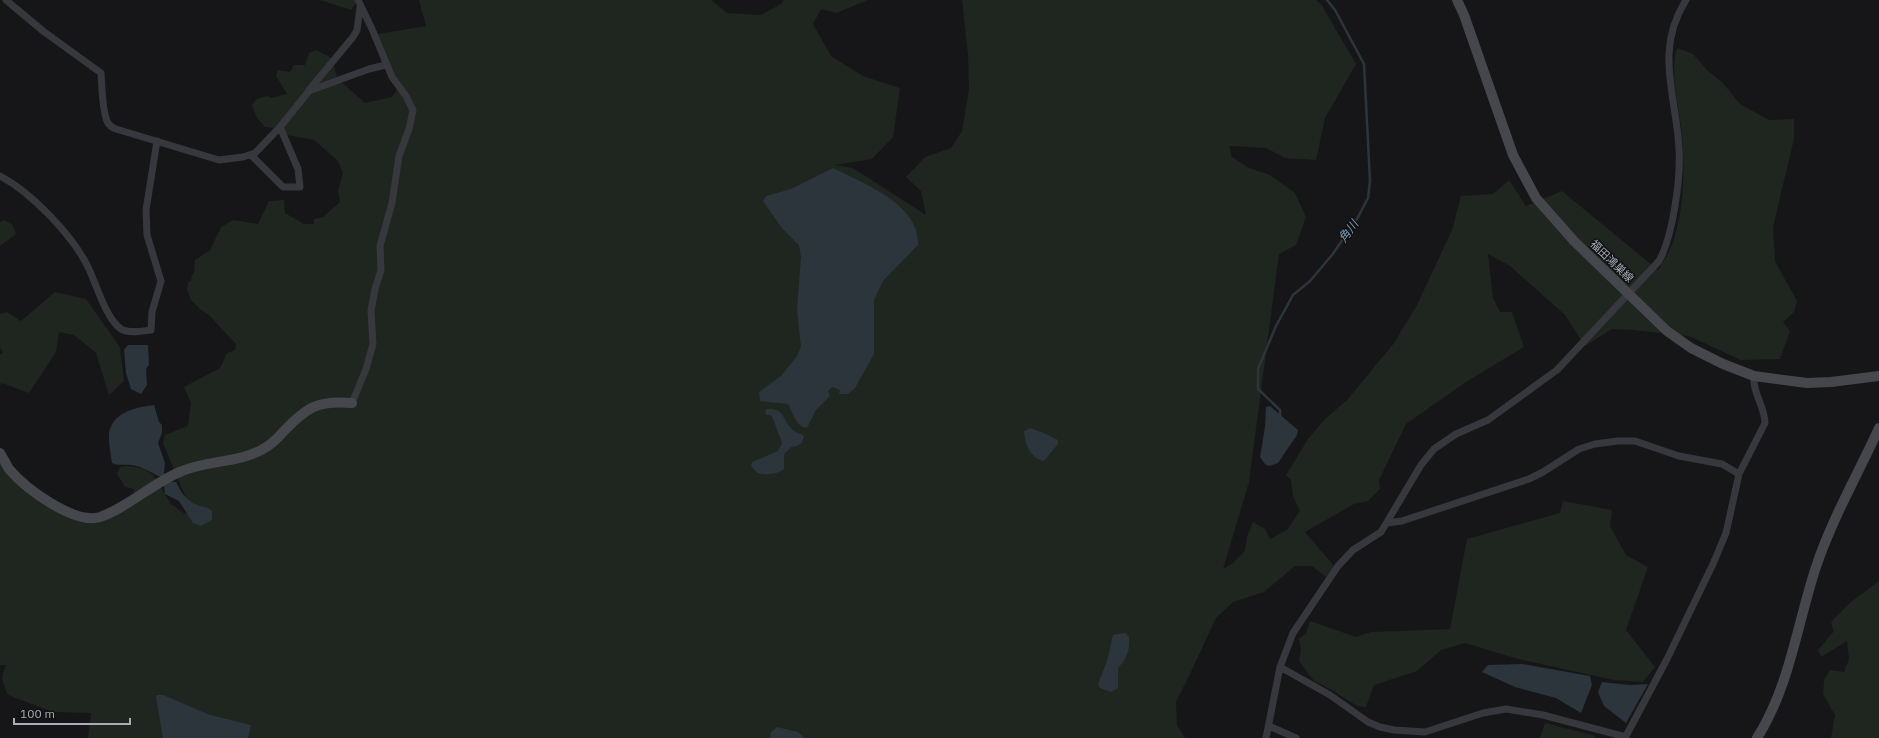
<svg xmlns="http://www.w3.org/2000/svg" width="1879" height="738" font-family="'IBM Plex Sans','Noto Sans JP',sans-serif">
	<rect width="100%" height="100%" fill="#161618"/>
	<!-- green -->
	<path fill="#1e261f" d="M320,0h35l1,3 -5,7z
		M419,0h292l16,13 34,2 20,-11 3,-4h84l-32,13 -15,-4 -8,15 18,32 32,20 37,12 -7,49 -21,22 -37,6 18,3 73,47 -5,-24 -15,-14 19,-20 26,-9 11,-17 7,-42 -1,-34 -6,-55h354l5,4 35,60 -31,54 -9,42 -31,-2 -19,-10 -37,-2 3,11 17,11 21,7 25,18 11,24 -10,28 -17,9 -30,228 -26,87 10,-6 12,-12 2,-14 6,-15 12,7 5,10 17,-9 13,-19 -7,-15 -2,-16 -5,-5 22,-36 17,-20 22,-19 47,-57 22,-36 36,-77 9,-34 32,-2 16,-14 17,26 36,-15 96,79c4,-7 9,-14 12,-21 14,-30 15,-81 12,-113 -2,-27 -13,-61 -5,-88l16,6 14,16 15,12 18,22 29,16 25,-1v20l-21,88 2,34 22,40 -3,11 -11,10 7,9 -10,28 -39,1 -52,-24 -55,-6 -22,-1 -27,17 -20,-31 -55,-49 -22,-12 5,44 7,14h12l12,35 -58,35 -60,42 -27,56 1,9 -12,12 -14,3 -49,28 29,34 -8,11 -14,-11h-17l-31,26 -31,10 -17,16 -26,56 -14,28 1,23 8,13h-1097l3,-25 -38,-1 -45,-17c-6,-14 -8,-16 -2,-30h-6v-204l25,28 75,32 35,-17 -2,-9 1,-6 -9,-2 -8,-13 3,-7 6,-1 9,1 9,2 10,7 17,28 14,10 6,-4 -28,-67 2,-8 23,-9 3,-23 -7,-16 36,-19 7,-15 8,-3 1,-6 -27,-29 -9,-6 -9,-9 -4,-10 1,-8 4,-2 -1,-3 3,-5 1,-12 15,-10 11,-23 12,-7 25,4 11,-23 15,-1 1,13 19,11h10v-5l9,-2 17,-15 -2,-11 5,-18 -5,-12 -24,-21 -27,-5 -8,-10 -6,3 -8,-1 -8,-9 -5,-13 5,-6 10,-3 4,2 16,-4 -11,-18 2,-6 12,2 4,-7h11l4,-12 7,-3 16,8 5,20 28,25 27,-6 6,-9 -20,-54 48,-8z
		M3,220l9,4 4,10 -16,12v-23z
		M55,292l31,7 34,48 4,34 -15,14 -13,-42 -22,-18 -15,-3 -3,20 -27,41 -27,-10 -2,2v-30l3,-3 -3,-5v-33l7,-2 14,9z
		M1563,501l49,9 -2,16 16,29 22,12 -22,63 29,37 -12,15 -29,-2 -96,-21 -53,-16 -24,7 -24,21 -43,14 -8,22 -9,-1 -25,-16 -18,-9 -15,-20 2,-12 -2,-10 7,-6 4,-12 46,16 15,-5 79,-3 17,-90 93,-26z
		M1879,581v157h-48l4,-23 -12,-21 1,-14 6,-10 14,2 5,-13 -2,-18 -26,16 -3,-7 16,-19 -3,-9 20,-20z
		M1545,723l51,13 -1,2h-55z"/>
	<!-- water -->
	<path fill="#2c353c" d="M833,168c31,16 87,36 85,77l-35,36 -9,19v54l-19,34 -7,6h-9l1,-4 -8,-3 -4,4 2,5 -14,14 -9,18c-11,-1 -14,-15 -19,-24l-28,-3 -1,-9 22,-16 16,-20 4,-9 -4,-37 4,-53 -2,-12 -18,-18 -18,-26 3,-5 25,-7z
		M128,345h20l1,20 -3,4 1,16 -6,9 -10,-5 -5,-16 -2,-23z
		M154,405l5,17 3,3v8l-4,10 7,20 -1,10 7,9h5c6,12 11,20 24,24 5,1 8,1 12,5v9l-11,6 -8,-3 -14,-22 -14,-7 -1,-7 1,-4 -4,-6c-11,-4 -18,-11 -30,-12 -7,-1 -13,1 -19,-2 -1,-8 -5,-28 -2,-34 6,-18 28,-22 44,-24z
		M1270,406l28,24 -1,5 -19,28 -9,3 -4,-2 -5,-7 5,-30 1,-20z
		M766,409c19,-1 15,8 25,19 2,4 9,5 13,8l-2,7 -5,3 -6,1 -7,7v15c-6,5 -19,7 -26,4 -2,-1 -5,-5 -7,-7l1,-4 26,-11 4,-8 -10,-27 -7,-2z
		M1030,428l14,5 14,7v4l-14,17c-14,-3 -19,-17 -20,-30z
		M1125,633l4,4c1,13 -2,22 -11,31v20l-7,4 -11,-4 -2,-4 9,-23 6,-26z
		M1522,664l68,12 2,9 -11,28 -25,-15 -41,-11 -33,-15 6,-7z
		M1602,682l28,3 18,-1 -22,39 -22,-17 -6,-14z
		M157,695h6l47,20 41,10 -3,13h-85l-7,-41z
		M777,727l21,5 7,6h-35l1,-6z"/>
	<g fill="none" stroke-linecap="round" stroke-linejoin="round">
		<!-- stream -->
		<path stroke="#2c353c" stroke-width="2.5" d="M1280,417v-7l-22,-21v-20l18,-43 17,-31 17,-14 22,-26 25,-36 11,-21 2,-17 -6,-117 -29,-54 -8,-10"/>
		<!-- street -->
		<path stroke="#37383d" stroke-width="7" d="M6,0l37,31 58,42c1,12 1,40 7,50 2,3 5,5 8,6l103,31 24,-3 12,-4 4,-4 21,-22 29,-36 60,-22 17,-4
			M309,90l44,-53 4,-7 3,-22
			M251,155l32,32h17l-2,-18 -18,-42
			M0,176c31,16 71,58 87,89 9,17 18,53 34,64 8,5 21,2 30,1l1,-18 9,-31 -14,-46 -1,-25 11,-69
			M352,403l14,-34 7,-25 -2,-33 4,-22 6,-19 -1,-24 12,-43 7,-47 10,-27 4,-19 -7,-14 -14,-19 -20,-48 -14,-29
			M1387,523l15,-2 127,-42 14,-7 36,-23 16,-5 23,-3h17l44,15 43,8 17,10
			M1280,667l50,28 38,27 12,5 14,3 31,2 58,-19 23,-4 37,6 83,22
			M1269,726l27,12
			M1266,738l14,-71 13,-34 45,-67 15,-16 28,-18 40,-67 13,-16 22,-15 32,-14 69,-50 102,-109c14,-25 22,-84 20,-113 -3,-54 -25,-97 7,-148
			M1625,738l42,-79 46,-95 13,-31 13,-59 26,-51c0,-16 -13,-31 -11,-47"/>
		<!-- secondary -->
		<path stroke="#45474d" stroke-width="10" d="M1457,0l7,15 49,140 23,43 38,43 93,90 24,17 32,16 31,12 53,7 24,-1 48,-6
			M0,453c3,5 6,11 9,16 16,19 65,56 91,48 27,-9 54,-35 82,-46 26,-11 57,-8 81,-22 8,-4 15,-11 21,-18 23,-24 34,-31 68,-28
			M1757,738c33,-52 40,-114 59,-171 16,-48 42,-93 63,-139"/>
	</g>
	<g text-anchor="middle" dominant-baseline="central" stroke-width="3" stroke-linejoin="round" paint-order="stroke">
		<!-- street labels -->
		<g font-size="11" fill="#a8adb8" stroke="#111113">
			<text transform="translate(1612 261) rotate(44)">福田鴻巣線</text>
		</g>
		<!-- water labels -->
		<g font-size="12" font-style="italic" fill="#7f9bb3" stroke="#111113">
			<text transform="translate(1348 231) rotate(-54)">角川</text>
		</g>
	</g>
	<!-- scale -->
	<path d="M14 718v6h116v-6" fill="none" stroke="#a8adb8" stroke-width="2"/>
	<text x="20" y="718" font-size="12" fill="#a8adb8" stroke="#111113" stroke-width="3" paint-order="stroke">100 m</text>
</svg>
